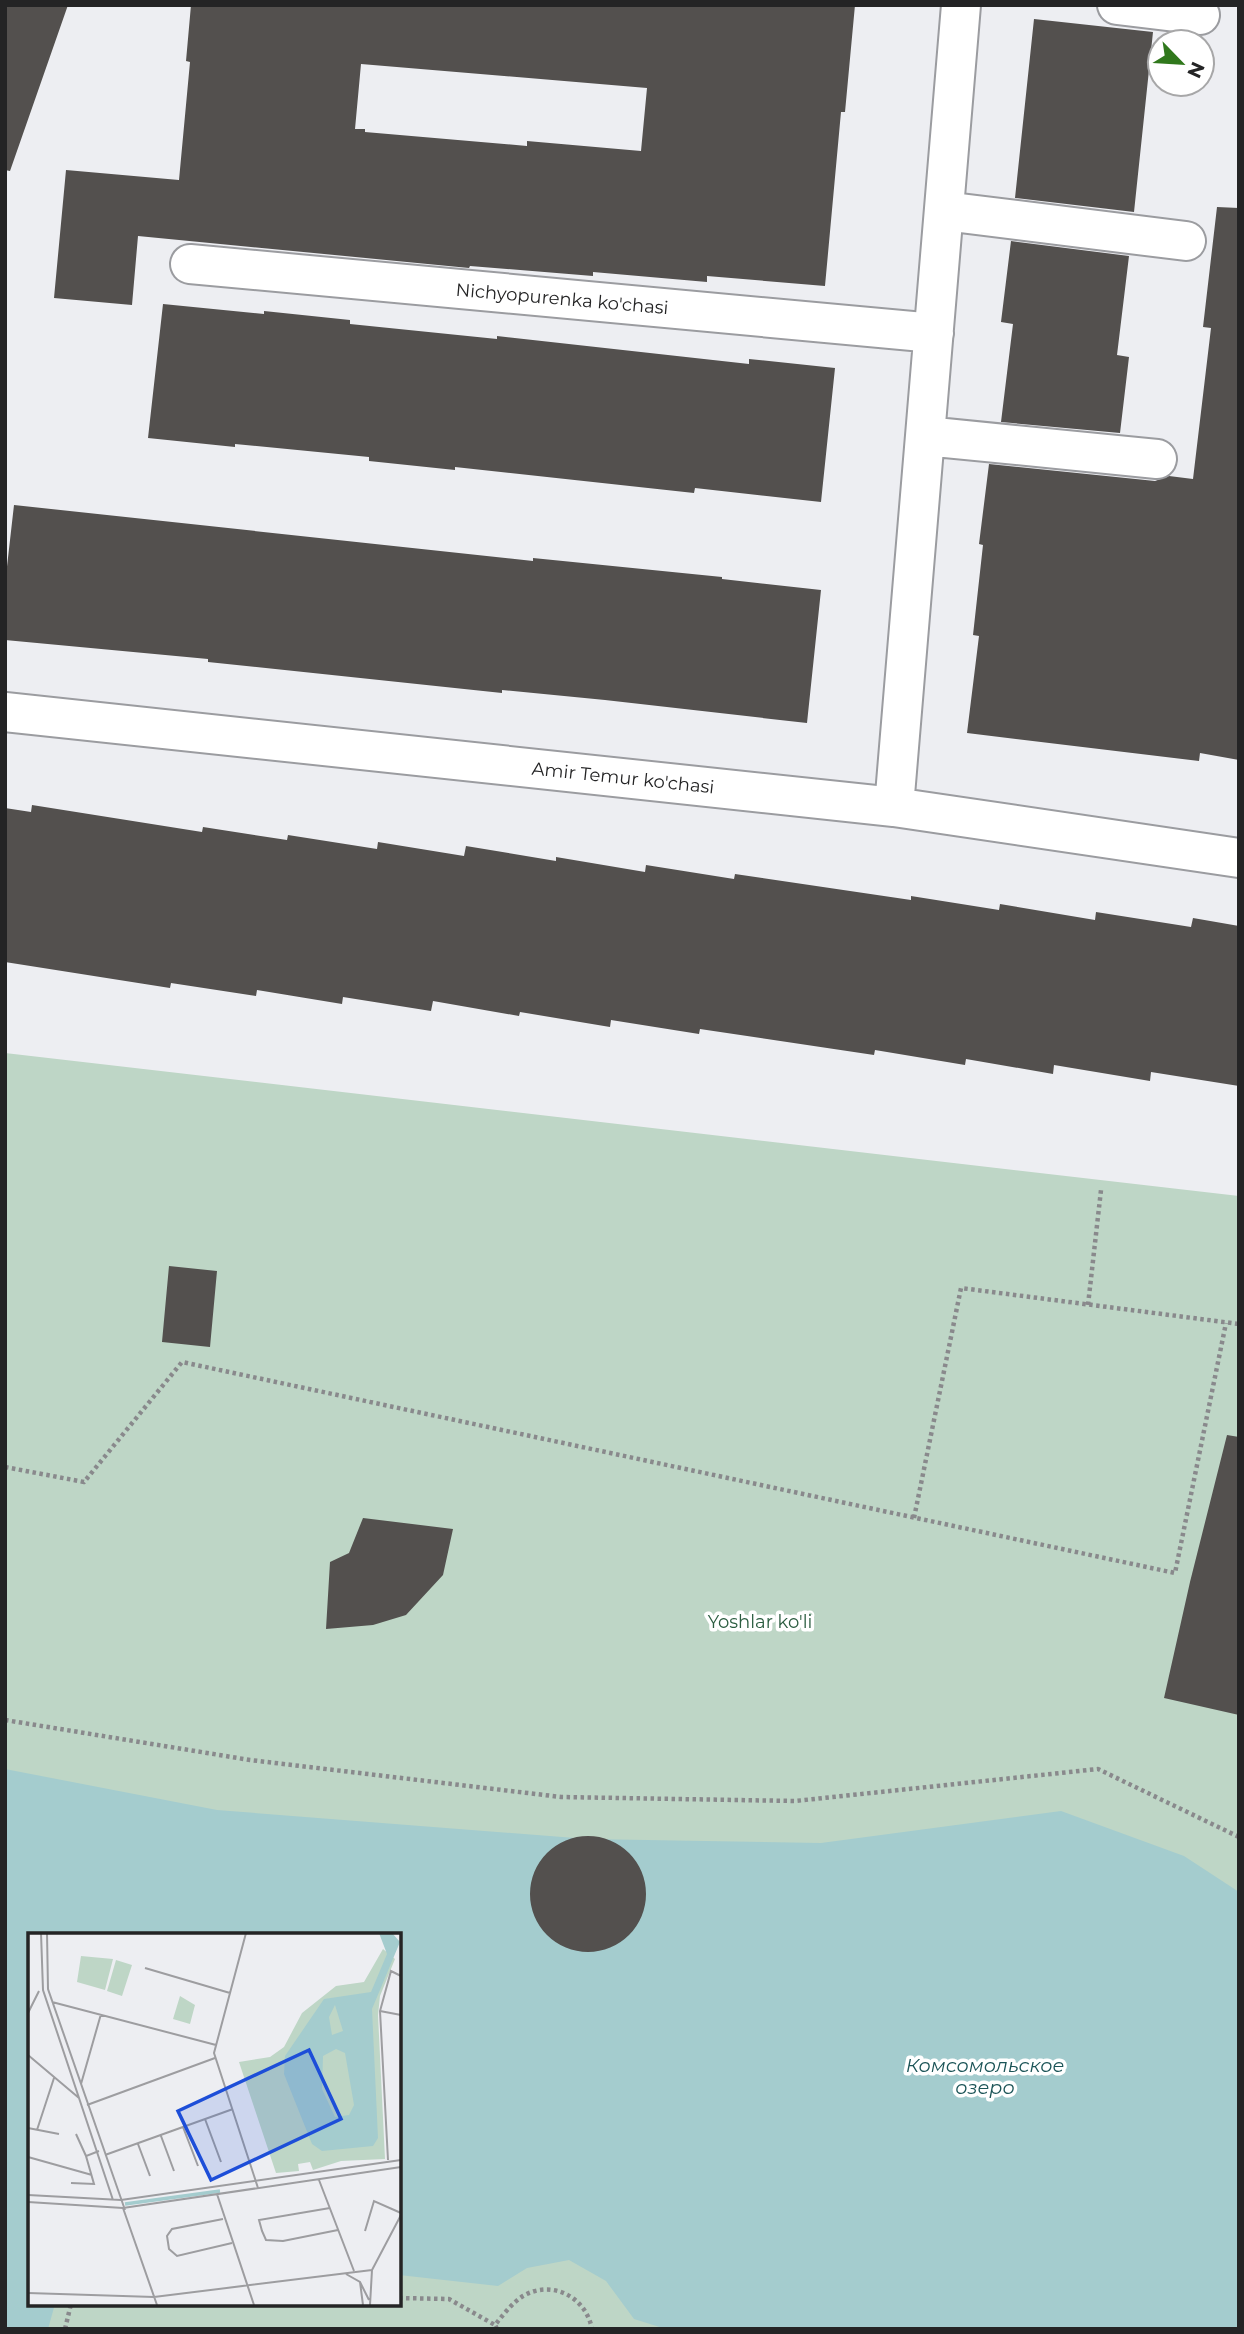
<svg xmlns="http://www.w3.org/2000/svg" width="1244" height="2334" font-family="Montserrat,sans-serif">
	<rect width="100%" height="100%" fill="#edeef2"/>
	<!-- green -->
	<path fill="#bed6c6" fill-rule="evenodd" d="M5,1053l1234,143v1133h-1234zM30,1935h369v369h-369z"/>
	<!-- water -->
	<path fill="#a4ccce" d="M5,1769l212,41 371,29 233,4 240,-32 123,45 55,36v437h-573l-32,-10 -28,-38 -37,-21 -42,8 -29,18 -99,-11v-340h-369v369h25l-7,25h-43z"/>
	<!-- building -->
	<path fill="#53504e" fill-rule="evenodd" d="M5,5h63l-58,166 -5,-1z
		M191,5h664l-10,107h-4l-16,174 -118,-10v6l-114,-10v4l-123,-10 -1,2 -331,-32 -6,69 -78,-7 12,-128 113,10 11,-118 -4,-1zM361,64l286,24 -6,63 -114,-10v5l-162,-14v-3h-10z
		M1034,19l119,13 -19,180 -119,-14z
		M1217,207l22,1v552l-39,-7 -1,8 -232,-28 12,-97 -6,-1 10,-90 -4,-1 10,-80 166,17 14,-5 24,3 18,-151 -8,-1z
		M1011,241l118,15 -12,99 12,2 -9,76 -119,-11 12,-98 -12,-2z
		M163,304l101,10v-3l86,9v4l147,15v-3l252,28v-5l86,9 -14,134 -126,-14 -1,5 -239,-26v3l-86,-9v-4l-134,-13v3l-87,-9z
		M14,505l519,56v-3l189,19v2l99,11 -14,133 -202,-23 -103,-10v3l-294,-31v-3l-203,-19v-56z
		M32,805l170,27 1,-5 84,13 1,-5 89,14 1,-7 86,14 2,-10 90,15v-4l89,15 1,-7 88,14 1,-5 176,26v-4l88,14 1,-6 95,16 1,-8 95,15 2,-9 46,8v160l-88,-14 -1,9 -96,-16 -1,9 -87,-15 -1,6 -90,-15 -1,5 -174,-26 -1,5 -88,-14 -1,7 -90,-15 -1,4 -86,-15 -2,10 -88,-14 -1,7 -85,-14 -1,6 -85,-13 -1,5 -165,-26v-154l26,4z
		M169,1266l48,5 -7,76 -48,-5z
		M1227,1435l12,2v278l-75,-17 26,-116z
		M363,1518l90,11 -10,46 -37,40 -33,10 -47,4 4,-67 19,-9z
		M530 1894a58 58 0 1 1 116 0a58 58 0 1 1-116 0Z"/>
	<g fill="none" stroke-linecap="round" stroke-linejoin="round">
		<defs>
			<path id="minor" d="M1117,5l83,10
				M944,211l242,30
				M190,264l744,69
				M925,436l232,23
				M5,712l889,95 345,51
				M894,807l67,-802"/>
		</defs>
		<!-- minor casing -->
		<use href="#minor" stroke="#9b9ca0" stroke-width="42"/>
		<!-- path -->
		<path stroke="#89898c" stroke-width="4.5" stroke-dasharray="3.5 3.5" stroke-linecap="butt" d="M1088,1305l13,-115
			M5,1467l79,15 98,-120 993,211 51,-250
			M914,1518l47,-230 278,36
			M5,1720l245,40 311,37 234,4 303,-32 141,68
			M399,2298l50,1 46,26
			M65,2329l6,-25
			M497,2329l-2,-4c8,-10 17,-22 28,-29 29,-17 63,1 69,33"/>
		<!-- minor -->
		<use href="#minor" stroke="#fff" stroke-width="38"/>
	</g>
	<g text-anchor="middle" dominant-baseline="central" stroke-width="7" stroke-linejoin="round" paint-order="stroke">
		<!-- street labels -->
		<g font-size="18" fill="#242425" stroke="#fff">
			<text transform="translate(562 299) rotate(5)">Nichyopurenka ko'chasi</text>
			<text transform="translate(623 778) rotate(6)">Amir Temur ko'chasi</text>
		</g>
		<!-- park labels -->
		<g font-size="18" fill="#2b5d40" stroke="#fff">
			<text x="760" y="1622">Yoshlar ko'li</text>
		</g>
		<!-- water labels -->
		<g font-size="19" font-style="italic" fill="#1b5457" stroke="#fff">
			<text x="985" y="2065">Комсомольское<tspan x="985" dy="22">озеро</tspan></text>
		</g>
	</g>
	<!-- overview -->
	<g transform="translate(28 1933)">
		<rect width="373" height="373" fill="#edeef2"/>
		<path d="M355,16l12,10 -15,37 -2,19 7,144 -44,2 -28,9 -3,-8 -12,2 1,7 -23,2 -37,-111 31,-5 14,-10 18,-34 34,-27 28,-4zM53,23l32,3 -8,31 -28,-8zM88,27l16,5 -10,31 -15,-5zM152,63l15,9 -5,19 -17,-5z" fill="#bed6c6"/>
		<path d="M351,0h13l8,9 -28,67 6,129 -5,8 -51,5 -10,-7 -28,-70 1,-18 39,-57 47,-7 16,-38zM307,72l8,26 -11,4 -3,-18zM308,116l9,4 9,52 -5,10 -14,2 -13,-28 1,-33z" fill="#a4ccce" fill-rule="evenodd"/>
		<path fill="none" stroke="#a4ccce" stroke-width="3.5" d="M97,271l95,-13"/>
		<path fill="none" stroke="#9d9da0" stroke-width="2" d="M13,0l2,57 70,210M19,0l1,56 77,221M218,0l-32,120 44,135M117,35l85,25M24,69l164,43M352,78l21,4M0,80l11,-22M0,122l51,43M53,151l20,-70M59,172l128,-47M177,186l16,43M155,194l15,39M0,195l31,6M9,197l17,-52M48,201l10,22M133,203l13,35M110,211l12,32M77,222l128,-46M0,224l64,18M360,227l-8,-149 11,-40 10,5M291,247l35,91M43,250l23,1 -8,-28 13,-5M189,261l37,111M0,262l93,5 280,-40M0,269l95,6 278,-41M95,275l34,97M302,275l-71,12 3,11 4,9 17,1 55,-11M195,286l-51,10 -5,7 2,13 8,7 55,-13M337,298l9,-30 27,12M318,341l14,8 9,18M332,349l3,23M0,360l126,4 218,-27M342,372l2,-35 29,-55"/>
		<path fill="#1d4ed8" fill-opacity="0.15" stroke="#1d4ed8" stroke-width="3.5" d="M281,117l32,69 -130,61 -33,-69z"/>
		<rect width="373" height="373" fill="none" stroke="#242425" stroke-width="3.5"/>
	</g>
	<!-- border -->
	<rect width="1244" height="2334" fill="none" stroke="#242425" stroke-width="14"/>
	<!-- north arrow -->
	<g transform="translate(1181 63) rotate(115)"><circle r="33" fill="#ffffff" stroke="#a7a7a8" stroke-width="2"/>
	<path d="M0-5L12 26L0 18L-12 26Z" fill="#30781c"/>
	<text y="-10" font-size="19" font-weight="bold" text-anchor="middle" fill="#242425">N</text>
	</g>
</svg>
